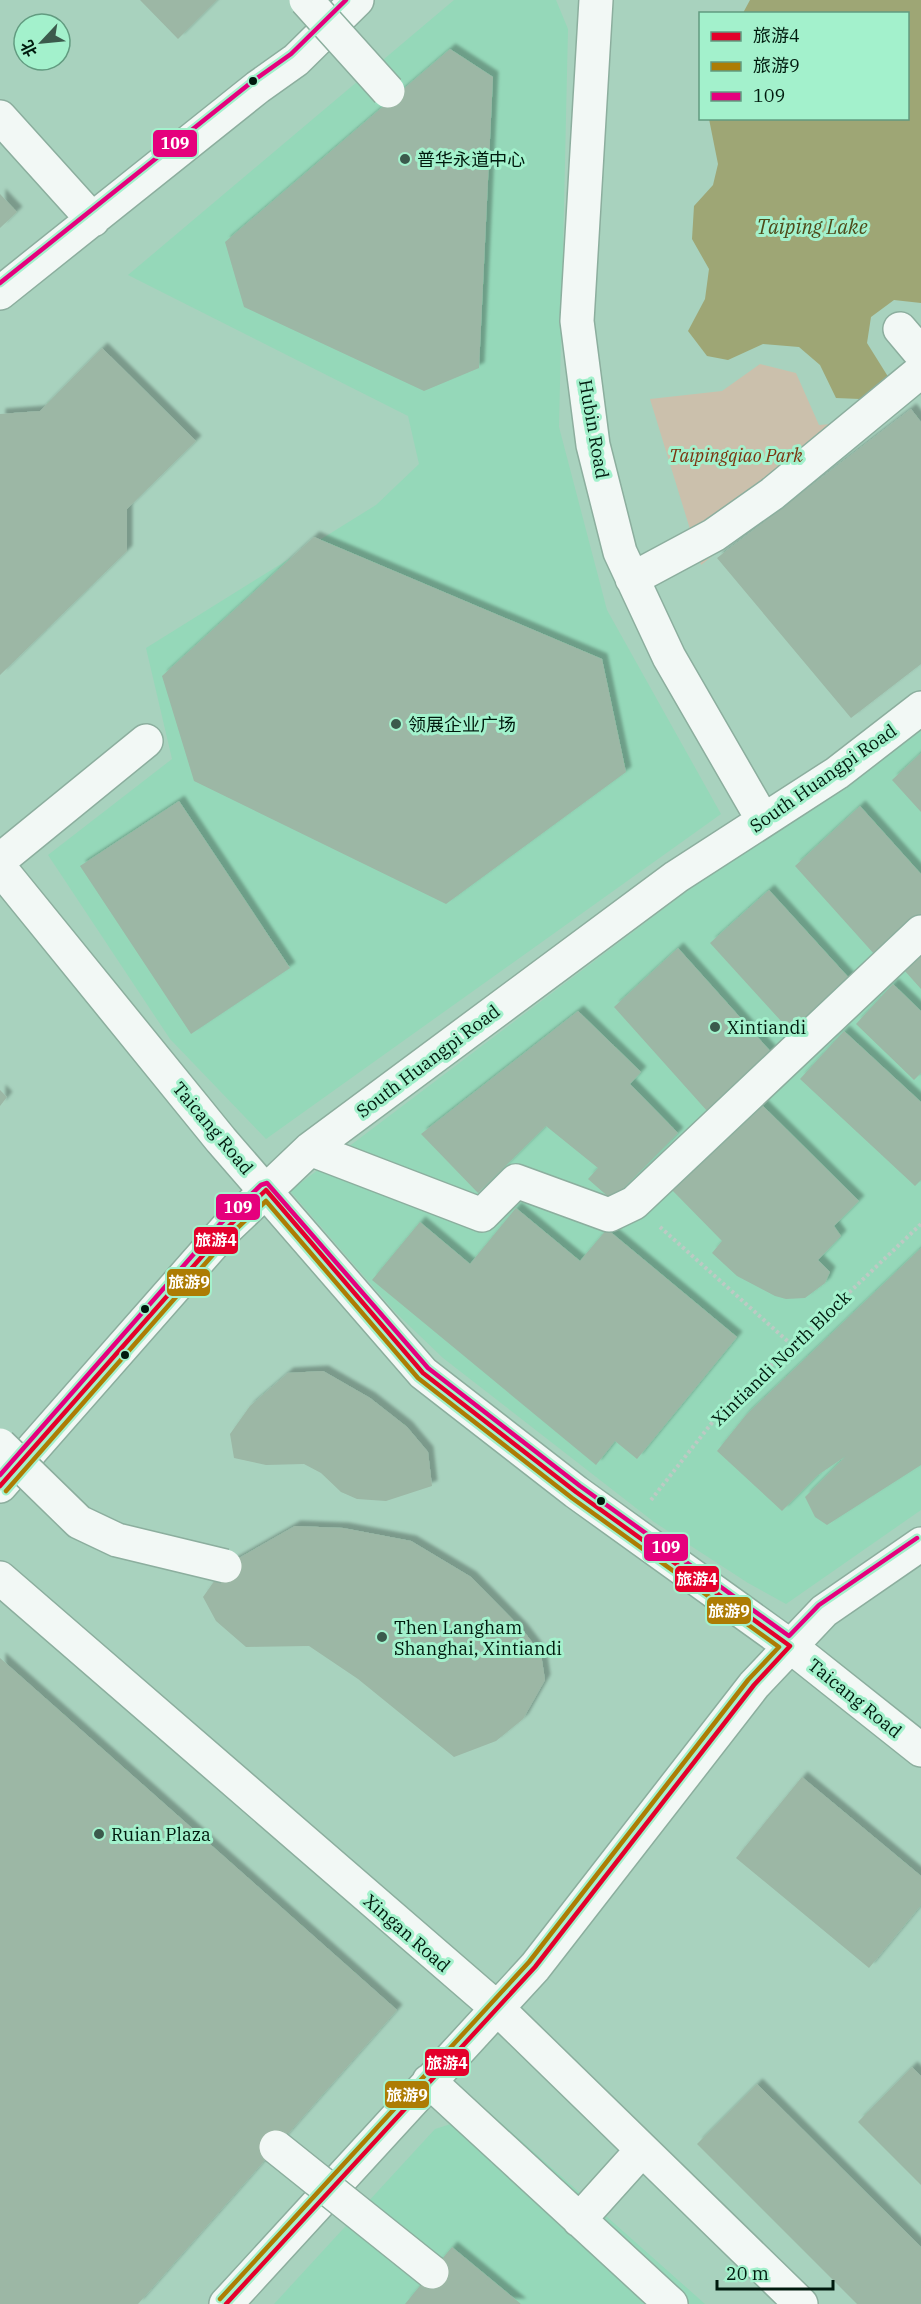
<svg xmlns="http://www.w3.org/2000/svg" width="921" height="2304" font-family="'IBM Plex Serif','Noto Sans SC',serif">
	<defs>
		<filter id="shadow"><feDropShadow dx="5.5" dy="-5.5" stdDeviation="1.5" flood-color="#0004"/></filter>
	</defs>
	<rect width="100%" height="100%" fill="#a8d2be"/>
	<!-- built -->
	<path fill="#95d8b9" d="M454,0h102l12,29 -9,398 48,183 114,204 -455,325 -96,-100 -122,-184 124,-96 -26,-111 230,-143 43,-41 -11,-48 -280,-141z
		M921,721v789l-135,94 -38,-21 -94,-61 -211,-164 -48,-46 -105,-121 401,-303z
		M489,2112l216,192h-431l161,-175z"/>
	<!-- green -->
	<path fill="#cbc0ac" d="M760,364l36,9 23,52 53,-4 49,-30 -220,174 -51,-166 72,-8z"/>
	<!-- water -->
	<path fill="#9ea675" d="M750,0h171v303l-27,-3 -23,17 -4,26 25,40 -32,16 -24,-1 -16,-33 -21,-18 -36,-3 -35,16 -21,-4 -19,-25 17,-32 4,-30 -17,-30 2,-33 19,-21 5,-21 -9,-45 199,-1v-104l-165,-1z"/>
	<!-- building -->
	<path fill="#9cb7a5" filter="url(#shadow)" d="M140,0h77l-39,39z
		M450,49l43,28 -14,291 -55,23 -180,-84 -19,-65z
		M0,194l17,18 -17,16z
		M102,348l94,93 -69,68v42l-127,124v-261l40,-3z
		M911,409l10,13v242l-70,54 -134,-160z
		M314,537l288,122 24,113 -180,132 -252,-123 -32,-105z
		M921,753v59l-29,-32z
		M179,801l111,167 -99,66 -111,-168z
		M860,806l61,68v40l-46,41 -80,-89z
		M769,890l81,89 -59,53 -81,-89z
		M678,948l94,105 -64,59 -94,-105z
		M921,954v35l-17,-19z
		M893,984l28,27v62l-7,7 -58,-56z
		M578,1011l63,61 -11,12 48,49 -66,67 -24,-21 10,-11 -52,-42 -68,67 -57,-59z
		M844,1031l77,71v78l-6,6 -115,-107z
		M0,1090l7,7 -7,9z
		M759,1102l100,99 -25,25 7,10 -23,24 12,12 -5,11 -20,15 -19,1 -11,-3 -38,-20 -25,-23 10,-12 -52,-53z
		M516,1208l64,53 27,-32 130,108 -100,122 -22,-18 -19,24 -224,-185 48,-58 50,42z
		M921,1248v217l-94,60 -12,-8 -10,-20 41,-41 -28,19 -36,36 -65,-60 29,-36z
		M323,1371l47,27 37,29 21,25 4,34 -46,15 -29,-2 -16,-7 -20,-19 -17,-9 -38,1 -32,-7 -4,-24 20,-28 38,-33z
		M295,1526l48,2 68,13 60,36 51,52 19,25 4,26 -22,39 -27,22 -42,16 -96,-78 -49,-33 -63,1 -30,-26 -13,-24 22,-31z
		M0,1658l397,352 -259,294h-138z
		M802,1777l119,99v29l-52,63 -133,-110z
		M912,2067l9,9v109l-63,-63z
		M757,2084l164,163v57h-64l-160,-160z
		M452,2247l69,57h-116z"/>
	<g fill="none" stroke-linecap="round" stroke-linejoin="round">
		<defs>
			<path id="minor" d="M596,0l-19,321 16,124 27,107 49,105 94,163
				M0,117l93,103
				M0,293l258,-206 38,-27 61,-60
				M900,329l21,25
				M632,579l82,-44 58,-41 149,-123
				M0,860l146,-119
				M0,868l221,272 202,233 153,119 214,154 131,104
				M310,1149l172,66 34,-34 93,34 25,-12 287,-271
				M0,1486l227,-258 83,-79 366,-272 161,-104 84,-65
				M0,1578l498,431 303,295
				M429,2081l242,223
				M579,2220l63,-70
				M226,2304l309,-337 219,-282 70,-74 97,-67"/>
		</defs>
		<!-- minor casing -->
		<use href="#minor" stroke="#8cae9e" stroke-width="36"/>
		<!-- path -->
		<path stroke="#bdcac4" stroke-width="4" stroke-dasharray="3 3" stroke-linecap="butt" d="M660,1227l133,119
			M651,1500l75,-95 67,-59 128,-122"/>
		<!-- minor -->
		<use href="#minor" stroke="#f2f8f5" stroke-width="33"/>
		<defs>
			<path id="minor-bridge" d="M306,0l82,91
				M0,1445l79,77 38,18 108,26
				M276,2147l156,125"/>
		</defs>
		<!-- minor-bridge casing -->
		<use href="#minor-bridge" stroke="#8cae9e" stroke-width="36" stroke-linecap="butt"/>
		<!-- minor-bridge -->
		<use href="#minor-bridge" stroke="#f2f8f5" stroke-width="33"/>
		<defs>
			<path id="bus-1" d="M0,1486l227,-258 39,-38 157,183 153,119 214,154 -36,39 -219,282 -309,337"/>
			<path id="bus-2" d="M6,1491l226,-258 34,-32 152,177 154,120 207,149 -31,33 -219,282 -309,337"/>
			<path id="bus-3" d="M0,283l253,-202 38,-27 55,-54
				M0,1475l221,-252 40,-38 6,-2 161,185 152,118 209,150 30,-31 98,-67"/>
		</defs>
		<!-- bus-1 casing -->
		<use href="#bus-1" stroke="#a3f1cc" stroke-width="9"/>
		<!-- bus-2 casing -->
		<use href="#bus-2" stroke="#a3f1cc" stroke-width="9"/>
		<!-- bus-3 casing -->
		<use href="#bus-3" stroke="#a3f1cc" stroke-width="9"/>
		<!-- bus-1 -->
		<use href="#bus-1" stroke="#e4002b" stroke-width="4.5"/>
		<!-- bus-2 -->
		<use href="#bus-2" stroke="#ad7c04" stroke-width="4.5"/>
		<!-- bus-3 -->
		<use href="#bus-3" stroke="#e5007d" stroke-width="4.5"/>
	</g>
	<!-- markers -->
	<g fill="#001a0e" stroke="#a3f1cc" stroke-width="2">
		<circle cx="253" cy="81" r="5"/>
		<circle cx="145" cy="1309" r="5"/>
		<circle cx="125" cy="1355" r="5"/>
		<circle cx="601" cy="1501" r="5"/>
	</g>
	<g fill="#3b5a4c" stroke="#a3f1cc" stroke-width="2">
		<circle cx="405" cy="159" r="6"/>
		<circle cx="396" cy="724" r="6"/>
		<circle cx="715" cy="1027" r="6"/>
		<circle cx="382" cy="1637" r="6"/>
		<circle cx="99" cy="1834" r="6"/>
	</g>
	<g text-anchor="middle" dominant-baseline="central" stroke-width="6" stroke-linejoin="round" paint-order="stroke">
		<!-- poi labels -->
		<g font-size="18" fill="#001a0e" stroke="#a3f1cc" text-anchor="start">
			<text x="417" y="159">普华永道中心</text>
			<text x="408" y="724">领展企业广场</text>
			<text x="727" y="1027">Xintiandi</text>
			<text x="394" y="1627">Then Langham<tspan x="394" dy="21">Shanghai, Xintiandi</tspan></text>
			<text x="111" y="1834">Ruian Plaza</text>
		</g>
		<!-- street labels -->
		<g font-size="18" fill="#001a0e" stroke="#a3f1cc">
			<text transform="translate(594 429) rotate(80)">Hubin Road</text>
			<text transform="translate(823 778) rotate(-35)">South Huangpi Road</text>
			<text transform="translate(428 1061) rotate(-37)">South Huangpi Road</text>
			<text transform="translate(213 1128) rotate(50)">Taicang Road</text>
			<text transform="translate(781 1358) rotate(-44)">Xintiandi North Block</text>
			<text transform="translate(855 1698) rotate(39)">Taicang Road</text>
			<text transform="translate(407 1933) rotate(41)">Xingan Road</text>
		</g>
		<!-- park labels -->
		<g font-size="18" font-style="italic" fill="#7c330f" stroke="#a3f1cc">
			<text x="736" y="455">Taipingqiao Park</text>
		</g>
		<!-- water labels -->
		<g font-size="20" font-style="italic" fill="#4e4919" stroke="#a3f1cc">
			<text x="812" y="226">Taiping Lake</text>
		</g>
	</g>
	<g stroke="#a3f1cc" stroke-width="2">
		<rect x="152" y="129" width="46" height="29" rx="6" fill="#e5007d"/>
		<rect x="215" y="1193" width="46" height="28" rx="6" fill="#e5007d"/>
		<rect x="193" y="1226" width="46" height="29" rx="6" fill="#e4002b"/>
		<rect x="166" y="1268" width="45" height="29" rx="6" fill="#ad7c04"/>
		<rect x="643" y="1533" width="46" height="29" rx="6" fill="#e5007d"/>
		<rect x="674" y="1565" width="46" height="28" rx="6" fill="#e4002b"/>
		<rect x="706" y="1596" width="46" height="29" rx="6" fill="#ad7c04"/>
		<rect x="424" y="2048" width="46" height="29" rx="6" fill="#e4002b"/>
		<rect x="384" y="2080" width="46" height="29" rx="6" fill="#ad7c04"/>
	</g>
	<g font-size="16" text-anchor="middle" font-weight="bold" fill="#fff">
		<text x="175" y="149">109</text>
		<text x="238" y="1213">109</text>
		<text x="216" y="1246">旅游4</text>
		<text x="189" y="1288">旅游9</text>
		<text x="666" y="1553">109</text>
		<text x="697" y="1585">旅游4</text>
		<text x="729" y="1617">旅游9</text>
		<text x="447" y="2069">旅游4</text>
		<text x="407" y="2101">旅游9</text>
	</g>
	<!-- legend -->
	<rect x="699" y="12" width="210" height="108" fill="#a3f1cc" stroke="#629b80" stroke-width="1.5"/>
	<rect x="711" y="32" width="30" height="9" fill="#e4002b" stroke="#629b80" stroke-width="1.5"/>
	<text x="753" y="42" font-size="18" fill="#001a0e">旅游4</text>
	<rect x="711" y="62" width="30" height="9" fill="#ad7c04" stroke="#629b80" stroke-width="1.5"/>
	<text x="753" y="72" font-size="18" fill="#001a0e">旅游9</text>
	<rect x="711" y="92" width="30" height="9" fill="#e5007d" stroke="#629b80" stroke-width="1.5"/>
	<text x="753" y="102" font-size="18" fill="#001a0e">109</text>
	<!-- north arrow -->
	<g transform="translate(42 42) rotate(244)"><circle r="28" fill="#a3f1cc" stroke="#629b80" stroke-width="1.5"/>
	<path d="M0-4.5L10 22L0 15L-10 22Z" fill="#3b5a4c"/>
	<text y="-9" font-size="16" font-weight="bold" text-anchor="middle" fill="#001a0e">北</text>
	</g>
	<!-- scale -->
	<path d="M717 2280v9h116v-9" fill="none" stroke="#001a0e" stroke-width="3"/>
	<text x="726" y="2280" font-size="18" fill="#001a0e" stroke="#a3f1cc" stroke-width="4.5" paint-order="stroke">20 m</text>
</svg>
